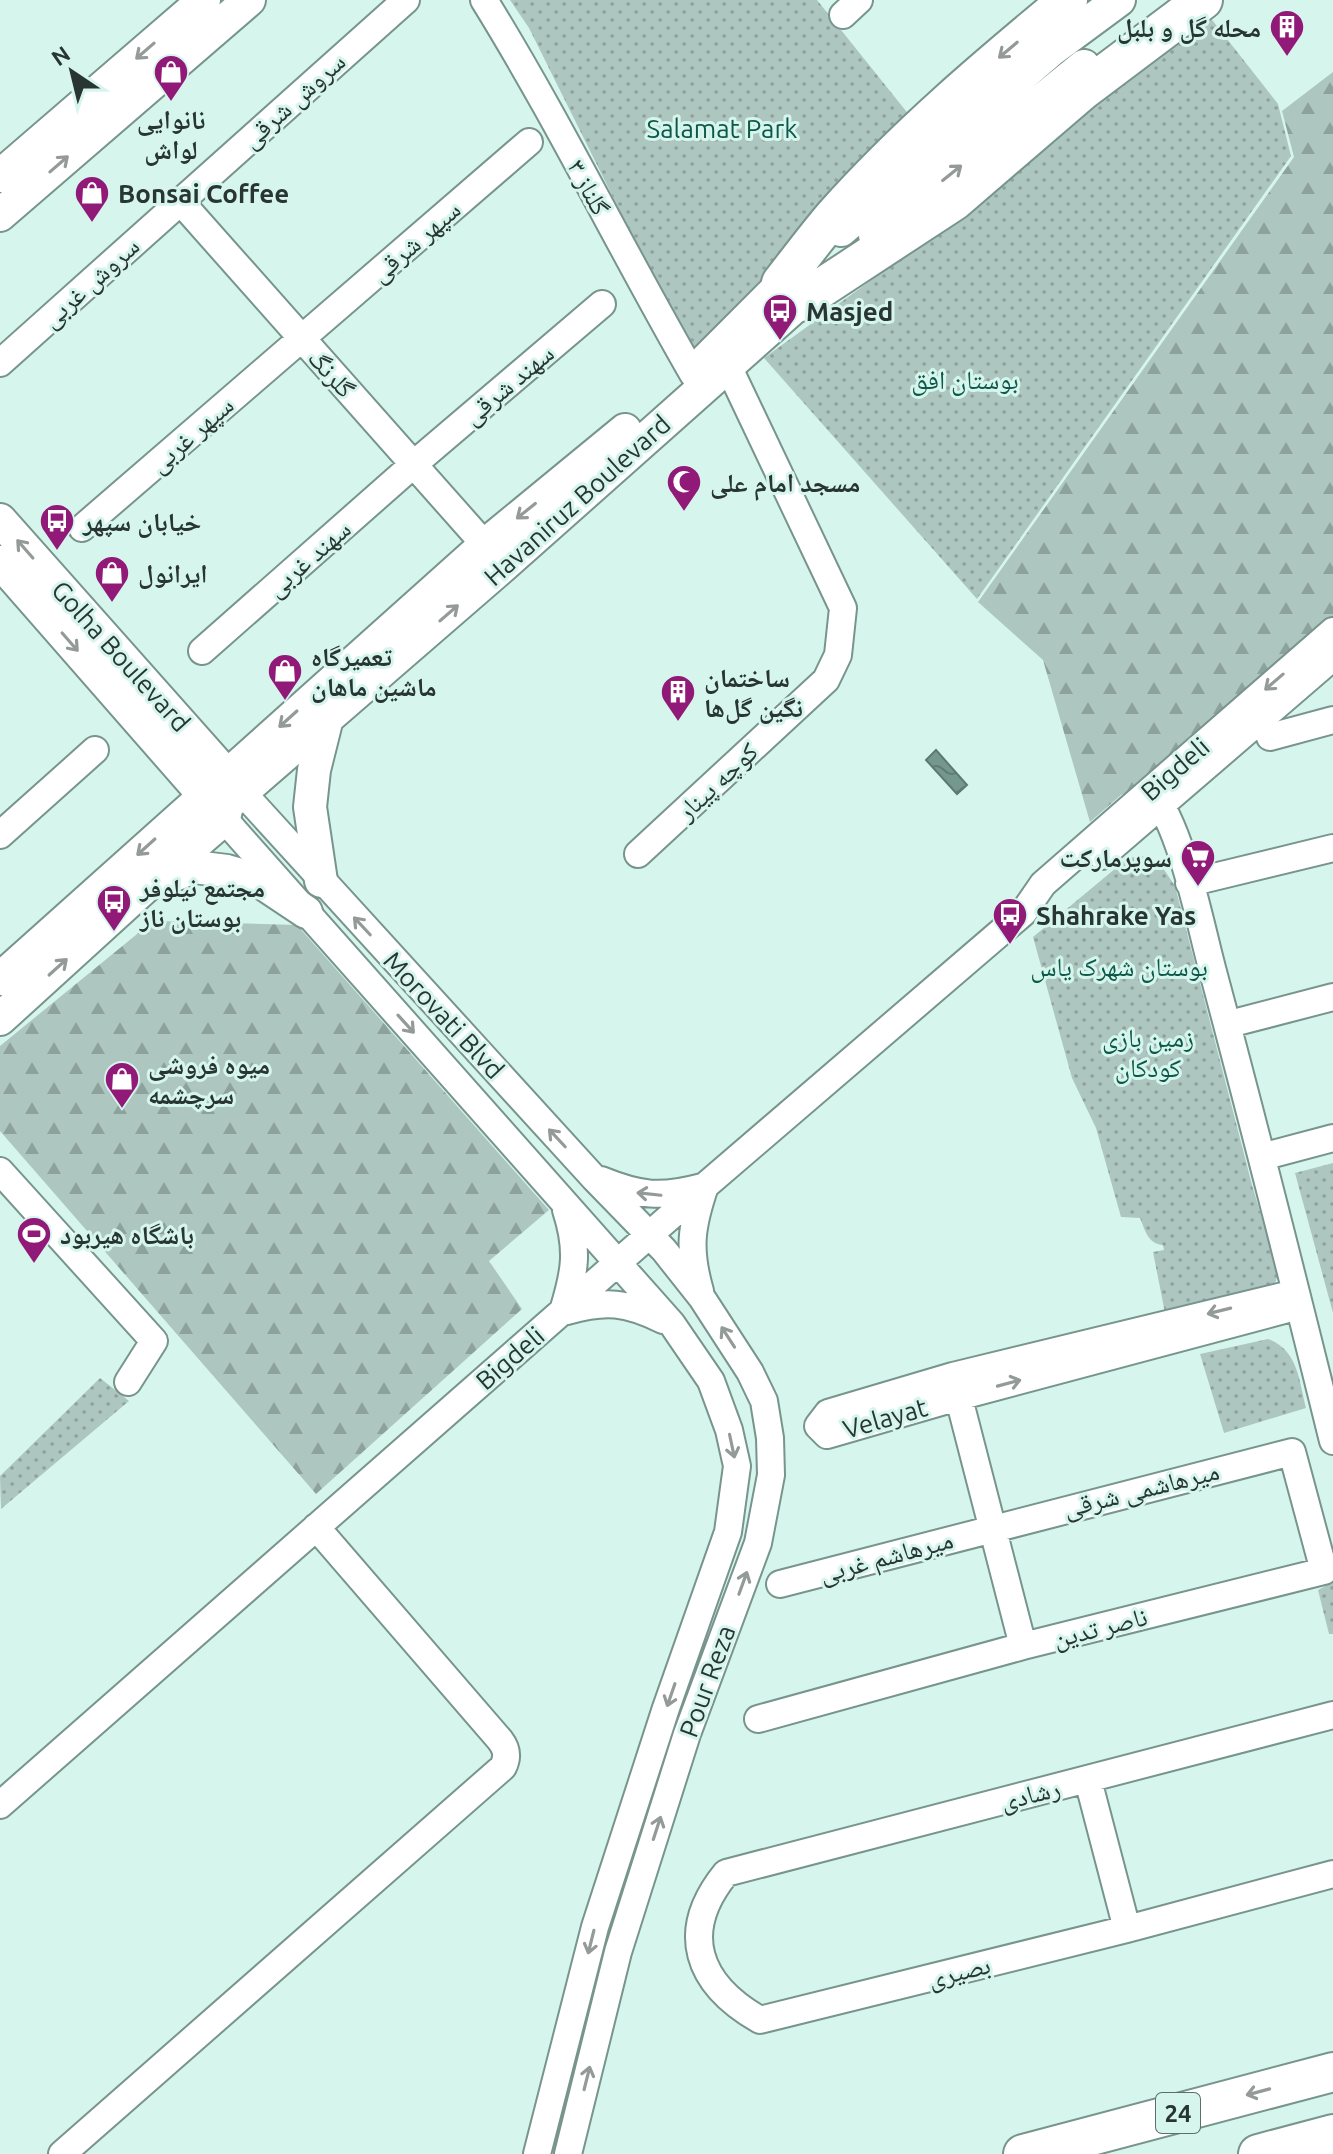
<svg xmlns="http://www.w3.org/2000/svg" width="1333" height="2154" font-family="Ubuntu,'Noto Naskh Arabic',sans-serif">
	<defs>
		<pattern id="grass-dots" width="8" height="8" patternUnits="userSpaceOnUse" patternTransform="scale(2)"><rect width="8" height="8" fill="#aec6c0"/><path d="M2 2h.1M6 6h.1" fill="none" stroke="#8ea29d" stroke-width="1.8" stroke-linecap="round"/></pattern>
		<pattern id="forest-firs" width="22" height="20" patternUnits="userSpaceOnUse" patternTransform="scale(2)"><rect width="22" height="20" fill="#aec6c0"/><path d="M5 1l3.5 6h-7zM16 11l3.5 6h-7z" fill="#8ea29d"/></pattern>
		<pattern id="water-waves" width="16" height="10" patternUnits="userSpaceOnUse" patternTransform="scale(2)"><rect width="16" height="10" fill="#74978e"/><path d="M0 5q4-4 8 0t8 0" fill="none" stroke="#5f7c75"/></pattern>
	</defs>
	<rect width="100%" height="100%" fill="#d6f6ed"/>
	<!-- grass -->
	<path fill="url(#grass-dots)" d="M510,0h307l93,116 -205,236 -18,-6 -158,-318z
		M1209,16l69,88 13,52 -314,443 -213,-241 179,-130z
		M1142,856l17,6 16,24 77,299 26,87 -2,9 -5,7 -104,35 -14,-71 11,-2 -1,-5c-15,-1 -18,-15 -23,-27l-19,-1 -25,-89 -24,-50 -39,-141 95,-79z
		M1333,1163v150l-38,-140z
		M1268,1339c30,11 31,41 38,69l-82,25 -24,-79z
		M100,1378l29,23 -128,108 -1,-33z
		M1333,1582v52h-4l-11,-44z"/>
	<!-- forest -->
	<path fill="url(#forest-firs)" d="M1333,72v552l-187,161 -25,10 -31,27 -47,-162 -65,-58 316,-445 -12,-46z
		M153,921l144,4 252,285 -60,51 33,48 -206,185 -316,-363v-85z"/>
	<!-- water -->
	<path fill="url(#water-waves)" stroke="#5d7a72" stroke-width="2" d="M936,750l31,35 -10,9 -31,-34z"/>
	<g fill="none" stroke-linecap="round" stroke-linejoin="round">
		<defs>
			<path id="minor" d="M484,0c75,121 138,251 209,374
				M843,15l16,-15
				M180,201l305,344
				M0,363l406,-363
				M82,528l447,-386
				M202,651l212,-187 188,-160
				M1270,737l63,-17
				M1151,790c31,39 48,129 61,178 42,157 82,315 121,473
				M242,792l352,386 70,72 38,48 48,74 14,29 6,37 1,37 -13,68 -71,191 -69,218 -50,202
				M224,819l448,505 39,57 18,49 8,36 -9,66 -62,176 -71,219 -58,227
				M0,835l95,-85
				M638,854l188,-174 12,-25 5,-47 -115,-242
				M1102,856l231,-199
				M1189,883l144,-35
				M1237,1022l96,-25
				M1273,1154l60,-16
				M0,1171l154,170 -26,41
				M601,1180c39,16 60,18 101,7
				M700,1291c-12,-42 -9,-64 5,-105
				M1295,1293l-342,83 -125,37 -10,13 9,9 131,-38 341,-91
				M563,1311c12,-39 16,-61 3,-101
				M567,1311c39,-11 59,-9 96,9
				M954,1379l69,267
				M1333,1715l-607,158c-48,59 -29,111 34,147l367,-91 206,-55
				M758,1719l265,-73 301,-75 -32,-119 -512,132
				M1088,1780l39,149
				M0,1805l705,-619 318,-273 20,-29 290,-253
				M62,2154l441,-387c5,-10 4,-18 -3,-27l-184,-213"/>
			<path id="major" d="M0,176l204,-176
				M0,215l249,-215
				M841,230l209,-179 69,-51
				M875,235l209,-169
				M700,366l100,-100
				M0,520l240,270
				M0,562l217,248
				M162,880l32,-13 33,4 31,9 48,32
				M321,881l-11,-74 4,-37 13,-52
				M0,979l485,-434 140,-115
				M0,1019l145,-132 79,-68 3,-14 277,-240 315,-280"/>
			<path id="highway" d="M781,283c18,-23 35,-46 53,-67 70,-79 153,-149 234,-216
				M800,302l154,-101 128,-110 121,-91
				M1023,2154l310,-82
				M1258,2154l75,-20"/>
		</defs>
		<!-- minor casing -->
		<use href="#minor" stroke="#77948d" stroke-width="30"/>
		<!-- major casing -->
		<use href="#major" stroke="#77948d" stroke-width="36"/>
		<!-- highway casing -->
		<use href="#highway" stroke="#77948d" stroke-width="42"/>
		<!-- minor -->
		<use href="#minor" stroke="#fff" stroke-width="26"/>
		<!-- major -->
		<use href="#major" stroke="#fff" stroke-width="32"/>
		<!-- highway -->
		<use href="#highway" stroke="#fff" stroke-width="38"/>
	</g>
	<!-- one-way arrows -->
	<defs><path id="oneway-shaft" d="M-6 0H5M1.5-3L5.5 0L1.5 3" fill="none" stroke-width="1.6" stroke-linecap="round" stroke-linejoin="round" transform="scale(2)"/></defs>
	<g stroke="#949a98">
		<use href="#oneway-shaft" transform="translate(1008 50) rotate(140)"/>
		<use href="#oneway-shaft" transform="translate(145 51) rotate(139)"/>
		<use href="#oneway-shaft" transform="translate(59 164) rotate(-41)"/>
		<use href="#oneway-shaft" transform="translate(952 173) rotate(-39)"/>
		<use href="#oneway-shaft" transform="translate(526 511) rotate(141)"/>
		<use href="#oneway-shaft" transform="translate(25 549) rotate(-131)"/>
		<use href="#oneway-shaft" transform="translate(449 613) rotate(-41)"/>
		<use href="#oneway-shaft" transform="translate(70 642) rotate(49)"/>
		<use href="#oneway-shaft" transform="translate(1274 682) rotate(139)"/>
		<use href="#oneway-shaft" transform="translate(288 719) rotate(138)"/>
		<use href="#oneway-shaft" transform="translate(146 847) rotate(138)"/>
		<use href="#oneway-shaft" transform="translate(362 926) rotate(-133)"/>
		<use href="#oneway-shaft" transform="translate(58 967) rotate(-42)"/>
		<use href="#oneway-shaft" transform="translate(406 1024) rotate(48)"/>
		<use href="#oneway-shaft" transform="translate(557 1138) rotate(-133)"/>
		<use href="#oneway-shaft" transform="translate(649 1194) rotate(-174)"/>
		<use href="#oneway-shaft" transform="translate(1219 1311) rotate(166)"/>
		<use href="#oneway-shaft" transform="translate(728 1337) rotate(-123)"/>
		<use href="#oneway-shaft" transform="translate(1009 1383) rotate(-15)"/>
		<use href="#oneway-shaft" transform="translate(732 1446) rotate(78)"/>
		<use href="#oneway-shaft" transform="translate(743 1583) rotate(-70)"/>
		<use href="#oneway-shaft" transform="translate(671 1695) rotate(109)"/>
		<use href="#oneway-shaft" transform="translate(657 1828) rotate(-72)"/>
		<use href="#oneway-shaft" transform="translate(591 1942) rotate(104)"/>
		<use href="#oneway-shaft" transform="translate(587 2078) rotate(-76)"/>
		<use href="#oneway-shaft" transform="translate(1258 2092) rotate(165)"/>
	</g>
	<!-- icons -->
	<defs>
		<symbol id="building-pin" viewBox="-11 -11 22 30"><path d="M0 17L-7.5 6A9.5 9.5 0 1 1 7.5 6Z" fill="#911977" stroke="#d6f6ed"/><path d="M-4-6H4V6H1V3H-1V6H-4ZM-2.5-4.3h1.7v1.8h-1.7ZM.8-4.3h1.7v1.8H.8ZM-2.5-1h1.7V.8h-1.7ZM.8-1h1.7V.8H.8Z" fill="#fff"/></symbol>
		<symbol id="shop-pin" viewBox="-11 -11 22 30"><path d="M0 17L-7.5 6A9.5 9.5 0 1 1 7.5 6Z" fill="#911977" stroke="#d6f6ed"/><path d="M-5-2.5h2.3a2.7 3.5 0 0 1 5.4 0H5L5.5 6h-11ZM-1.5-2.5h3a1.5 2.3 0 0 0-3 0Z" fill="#fff"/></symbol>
		<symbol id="bus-pin" viewBox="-11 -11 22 30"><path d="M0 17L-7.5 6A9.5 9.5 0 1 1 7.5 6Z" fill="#911977" stroke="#d6f6ed"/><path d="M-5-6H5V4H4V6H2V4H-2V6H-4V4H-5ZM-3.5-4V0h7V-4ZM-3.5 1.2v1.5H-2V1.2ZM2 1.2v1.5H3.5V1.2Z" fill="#fff"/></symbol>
		<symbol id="mosque-pin" viewBox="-11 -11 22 30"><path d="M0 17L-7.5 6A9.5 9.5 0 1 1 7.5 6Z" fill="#911977" stroke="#d6f6ed"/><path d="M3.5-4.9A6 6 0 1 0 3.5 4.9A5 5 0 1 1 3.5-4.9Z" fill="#fff"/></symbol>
		<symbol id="supermarket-pin" viewBox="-11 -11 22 30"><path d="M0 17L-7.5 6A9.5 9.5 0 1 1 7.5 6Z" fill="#911977" stroke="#d6f6ed"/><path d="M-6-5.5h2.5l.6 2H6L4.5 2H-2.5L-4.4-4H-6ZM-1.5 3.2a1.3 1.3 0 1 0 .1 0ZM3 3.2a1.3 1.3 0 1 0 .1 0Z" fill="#fff"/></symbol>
		<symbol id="stadium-pin" viewBox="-11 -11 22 30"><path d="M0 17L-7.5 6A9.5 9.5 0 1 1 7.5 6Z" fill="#911977" stroke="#d6f6ed"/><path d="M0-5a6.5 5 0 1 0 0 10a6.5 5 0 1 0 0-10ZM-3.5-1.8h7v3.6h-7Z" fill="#fff"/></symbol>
	</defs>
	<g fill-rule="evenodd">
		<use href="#building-pin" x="1267" y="7" width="40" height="54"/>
		<use href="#shop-pin" x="151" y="52" width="40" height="54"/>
		<use href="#shop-pin" x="72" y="173" width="40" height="54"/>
		<use href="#bus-pin" x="760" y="291" width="40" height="54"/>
		<use href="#mosque-pin" x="664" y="462" width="40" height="54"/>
		<use href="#bus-pin" x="37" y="501" width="40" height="54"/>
		<use href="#shop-pin" x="92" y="553" width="40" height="54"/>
		<use href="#shop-pin" x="265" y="651" width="40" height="54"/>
		<use href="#building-pin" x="658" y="672" width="40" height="54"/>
		<use href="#supermarket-pin" x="1178" y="837" width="40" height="54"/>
		<use href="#bus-pin" x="94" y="882" width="40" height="54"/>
		<use href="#bus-pin" x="990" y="895" width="40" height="54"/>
		<use href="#shop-pin" x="102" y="1059" width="40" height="54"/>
		<use href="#stadium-pin" x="14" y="1214" width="40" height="54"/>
	</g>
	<g text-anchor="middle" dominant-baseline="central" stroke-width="6" stroke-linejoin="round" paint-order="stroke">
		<!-- shield labels -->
		<rect fill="#d6f6ed" stroke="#5c6f6a" stroke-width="2" x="1156" y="2093" width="44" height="40" rx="6"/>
		<g font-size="24" font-weight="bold" fill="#283532">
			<text x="1178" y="2113">24</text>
		</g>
		<!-- poi labels -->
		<g font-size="26" font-weight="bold" fill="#283532" stroke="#d6f6ed" text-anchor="start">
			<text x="1261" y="27" text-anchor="end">محله گل و بلبل</text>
			<text x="171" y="119" text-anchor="middle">نانوایی<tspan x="171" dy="30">لواش</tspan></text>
			<text x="118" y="193">Bonsai Coffee</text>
			<text x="806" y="311">Masjed</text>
			<text x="710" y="482">مسجد امام علی</text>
			<text x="83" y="521">خیابان سپهر</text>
			<text x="138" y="573">ایرانول</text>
			<text x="311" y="656">تعمیرگاه<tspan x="311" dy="30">ماشین ماهان</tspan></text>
			<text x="704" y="677">ساختمان<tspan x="704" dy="30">نگین گل‌ها</tspan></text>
			<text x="1172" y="857" text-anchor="end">سوپرمارکت</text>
			<text x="140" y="887">مجتمع نیلوفر<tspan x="140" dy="30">بوستان ناز</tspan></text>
			<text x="1036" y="915">Shahrake Yas</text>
			<text x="148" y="1064">میوه فروشی<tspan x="148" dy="30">سرچشمه</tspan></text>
			<text x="60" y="1234">باشگاه هیربود</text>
		</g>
		<!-- street labels -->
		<g font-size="26" fill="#283532" stroke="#d6f6ed">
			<text transform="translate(293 100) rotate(-42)">سروش شرقی</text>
			<text transform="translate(589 187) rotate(62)">گلناز ۳</text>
			<text transform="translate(415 241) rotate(-41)">سپهر شرقی</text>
			<text transform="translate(90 282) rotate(-42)">سروش غربی</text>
			<text transform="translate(332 373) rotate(48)">گلرنگ</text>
			<text transform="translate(508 384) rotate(-40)">سهند شرقی</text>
			<text transform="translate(191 434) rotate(-41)">سپهر غربی</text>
			<text transform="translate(577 500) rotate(-42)">Havaniruz Boulevard</text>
			<text transform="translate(308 558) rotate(-41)">سهند غربی</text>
			<text transform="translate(121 656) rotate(48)">Golha Boulevard</text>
			<text transform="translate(1175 769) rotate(-41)">Bigdeli</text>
			<text transform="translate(717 781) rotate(-43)">کوچه پینار</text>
			<text transform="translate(444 1015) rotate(47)">Morovati Blvd</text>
			<text transform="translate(510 1358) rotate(-41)">Bigdeli</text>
			<text transform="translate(885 1418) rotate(-16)">Velayat</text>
			<text transform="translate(1141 1489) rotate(-14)">میرهاشمی شرقی</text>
			<text transform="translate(886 1556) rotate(-15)">میرهاشم غربی</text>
			<text transform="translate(1100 1627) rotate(-14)">ناصر تدین</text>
			<text transform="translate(707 1681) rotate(-70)">Pour Reza</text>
			<text transform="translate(1030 1794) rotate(-14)">رشادی</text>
			<text transform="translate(959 1971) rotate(-14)">بصیری</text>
		</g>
		<!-- park labels -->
		<g font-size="26" fill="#0e584b" stroke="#d6f6ed">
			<text x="722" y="128">Salamat Park</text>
			<text x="965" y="379">بوستان افق</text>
			<text x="1119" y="966">بوستان شهرک یاس</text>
			<text x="1148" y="1037">زمین بازی<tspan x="1148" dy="30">کودکان</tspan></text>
		</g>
	</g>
	<!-- north arrow -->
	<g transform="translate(72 72) rotate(325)" stroke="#d6f6ed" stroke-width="6" paint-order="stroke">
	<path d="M0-6L14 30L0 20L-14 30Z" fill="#283532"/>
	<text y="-12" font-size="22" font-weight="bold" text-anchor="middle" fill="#283532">N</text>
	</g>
</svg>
